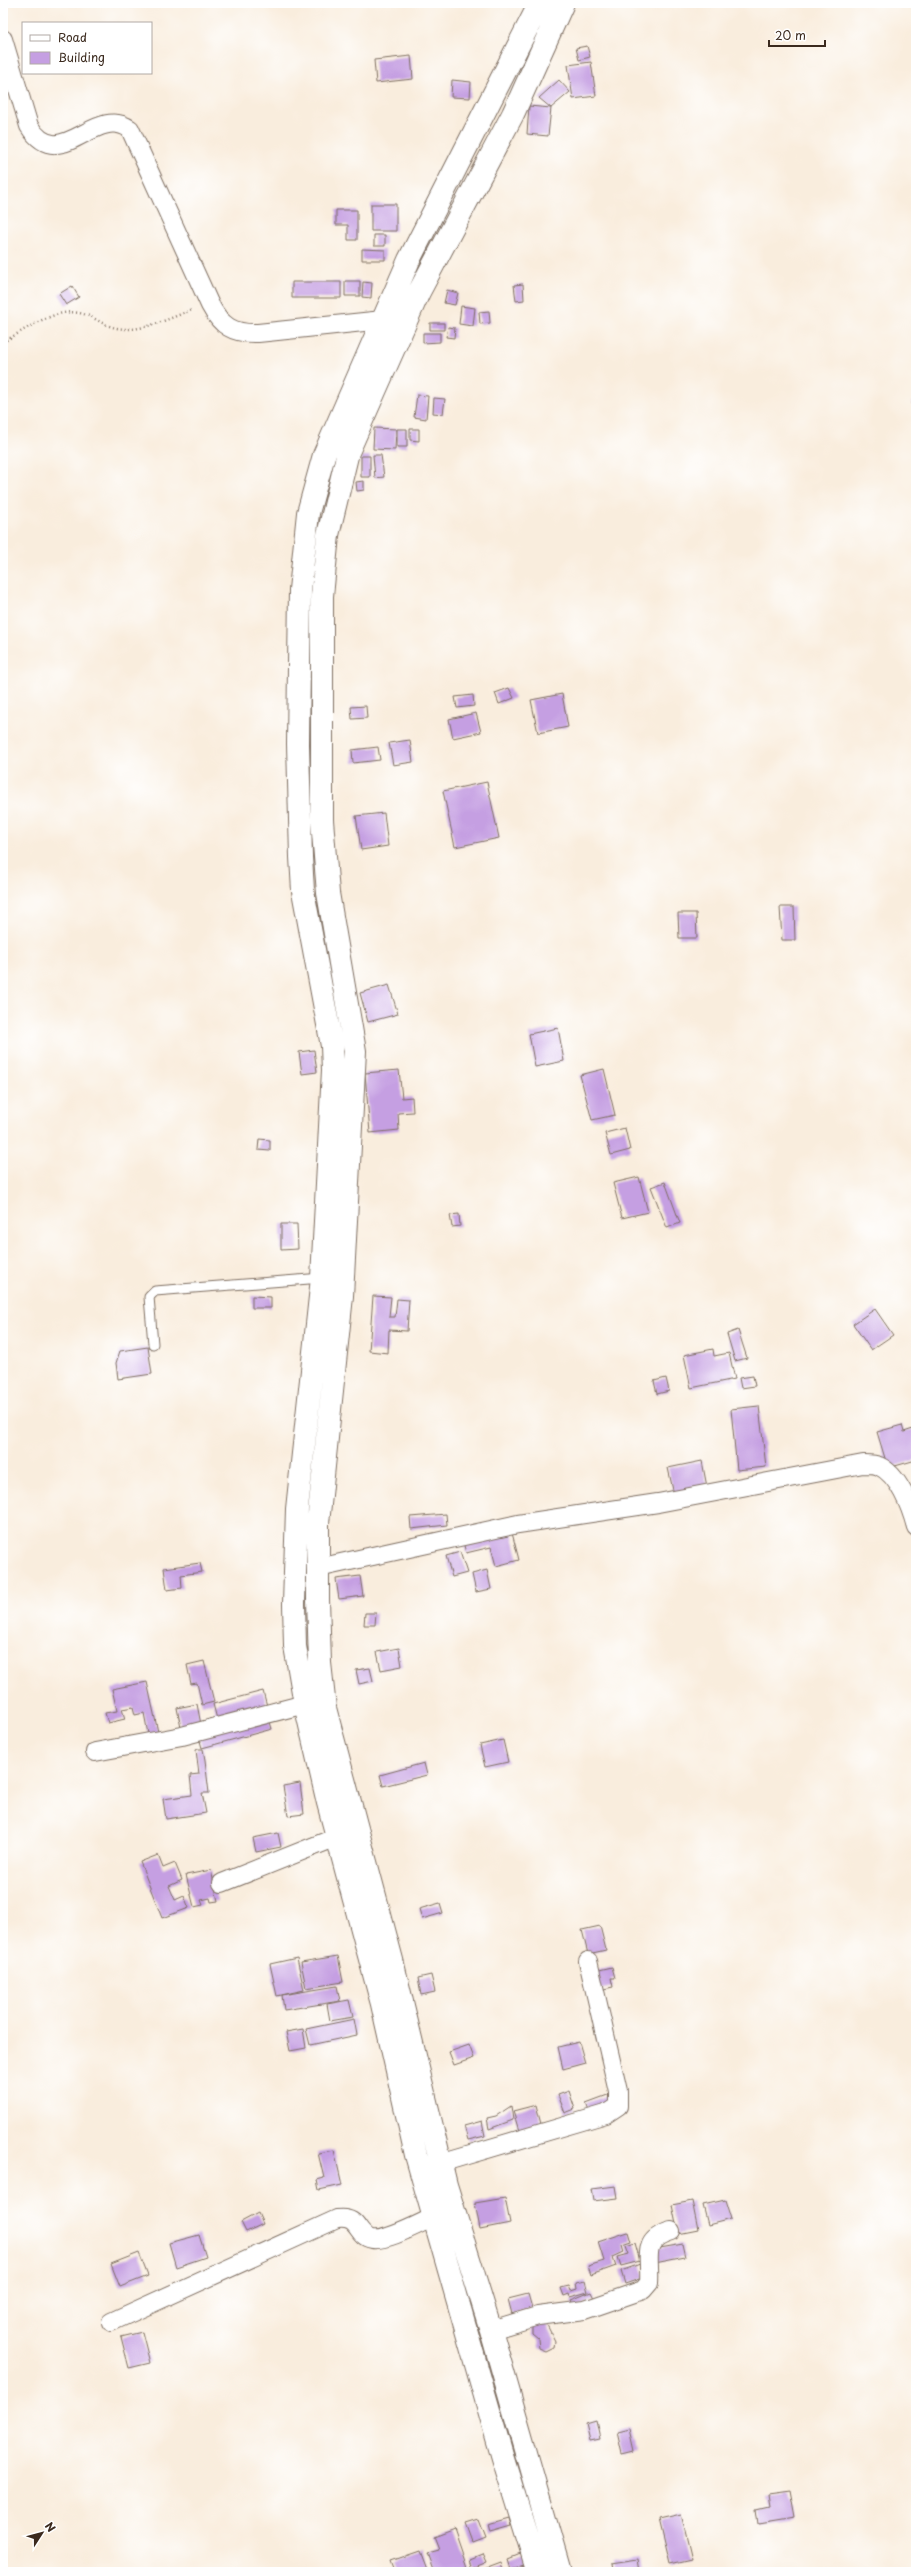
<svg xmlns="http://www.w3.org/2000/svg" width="919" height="2575" font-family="'Playpen Sans',sans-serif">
	<rect width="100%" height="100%" fill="#fff"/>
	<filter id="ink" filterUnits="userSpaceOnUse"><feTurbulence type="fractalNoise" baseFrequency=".025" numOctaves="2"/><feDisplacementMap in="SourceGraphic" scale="8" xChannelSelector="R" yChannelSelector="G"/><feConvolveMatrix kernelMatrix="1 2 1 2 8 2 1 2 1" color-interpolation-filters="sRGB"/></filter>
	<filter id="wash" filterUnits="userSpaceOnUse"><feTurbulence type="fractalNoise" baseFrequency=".012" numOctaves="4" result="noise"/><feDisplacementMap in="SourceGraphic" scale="16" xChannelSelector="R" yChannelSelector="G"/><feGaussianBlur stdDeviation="0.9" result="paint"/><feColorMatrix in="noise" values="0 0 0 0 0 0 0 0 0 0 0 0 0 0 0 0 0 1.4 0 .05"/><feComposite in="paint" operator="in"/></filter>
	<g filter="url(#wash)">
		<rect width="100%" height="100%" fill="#f9eddd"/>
		<g id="blocks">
			<!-- building -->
			<path fill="#c59fe2" d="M595,3h15v1l-14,2z
				M587,46l3,11 -11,3 -3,-12z
				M411,56l2,23 -37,4 -2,-23z
				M591,62l5,34 -23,3 -5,-34z
				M452,80l19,2 -1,16 -19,-1z
				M559,80l11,12 -19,16 -12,-10z
				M529,106l22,2 -3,28 -21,-2z
				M371,204h25v27h-25z
				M336,210h21v30h-9v-15h-12z
				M374,235h11v11h-11z
				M362,249l23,1v10h-23z
				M345,281h15v15h-15z
				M292,282h49v16h-49z
				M363,282l9,1 -1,15 -9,-1z
				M523,284l1,16 -8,1 -2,-16z
				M72,286l7,11 -13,8 -7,-11z
				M447,290l11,3 -3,12 -11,-2z
				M461,306l14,2 -2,18 -14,-2z
				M489,311l1,12 -10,1 -1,-12z
				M430,323h14v7h-14z
				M448,327l7,1 -1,10 -8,-1z
				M423,333h17v9l-17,1z
				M417,395l11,1 -2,23 -12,-2z
				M434,398l11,1 -2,15 -10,-1z
				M916,401v11l-4,-9z
				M374,428l22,1 -1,21 -22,-1z
				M397,429h10v18h-10z
				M410,429h9v12l-9,-1z
				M373,455h8l3,22 -9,1z
				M361,456h9v21h-9z
				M364,481v9l-7,1 -1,-9z
				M509,688l5,10 -15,6 -4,-11z
				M562,694l6,33 -30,6 -7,-33z
				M473,695l1,11 -17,2 -2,-11z
				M366,706l1,12 -15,1 -1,-12z
				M476,713l5,19 -28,6 -4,-19z
				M410,740l3,22 -20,3 -4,-22z
				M378,747l2,13 -27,3 -1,-13z
				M487,782l12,56 -44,9 -12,-56z
				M384,813l4,33 -27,4 -5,-34z
				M780,907h14l1,33h-13z
				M678,913h18l1,25h-18z
				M389,985l9,29 -30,8 -8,-29z
				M558,1028l6,33 -29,6 -6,-33z
				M314,1050l3,22 -15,2 -3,-22z
				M604,1069l11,46 -23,5 -12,-45z
				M399,1070l3,28 10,-1 1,15 -15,1 1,17 -29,3 -5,-60z
				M625,1128l5,22 -19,5 -6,-22z
				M259,1139l11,1v11l-12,-1z
				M639,1177l9,35 -26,6 -9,-35z
				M665,1182l15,41 -13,5 -16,-41z
				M459,1214l1,12 -8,1 -2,-12z
				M281,1224h16l1,25 -17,1z
				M252,1296l19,1v11h-19z
				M373,1296l18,1 -2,20h6l2,-18 12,1 -2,31 -18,-1 -1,23 -19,-2z
				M875,1309l18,26 -22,15 -18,-26z
				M738,1330l9,28 -12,3 -8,-27z
				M148,1347l4,27 -34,5 -2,-16 4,-12z
				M713,1349l1,7 15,-3 6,26 -44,9 -7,-33z
				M753,1376l2,10 -14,2 -2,-10z
				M666,1378l3,13 -12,3 -3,-13z
				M759,1406l7,61 -29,3 -6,-61z
				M902,1425l2,7 12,-4v32l-28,8 -11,-36z
				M702,1461l6,31 -33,7 -7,-31z
				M446,1514l1,11 -36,4 -1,-12z
				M511,1529l8,31 -23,6 -5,-19 -25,6 -3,-11z
				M460,1552l7,21 -15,4 -6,-21z
				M200,1563l2,9 -21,3 1,13 -15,2 -3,-22z
				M487,1570l4,19 -15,3 -4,-18z
				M360,1576l3,20 -24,3 -3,-20z
				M365,1613h11l-1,12h-11z
				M399,1648l3,18 -21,4 -4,-18z
				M204,1661l10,41 -12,3 -5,-22 -6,1 -4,-19z
				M370,1668l3,13 -14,3 -3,-14z
				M147,1682l11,50 -10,2 -4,-21 -9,2 -2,-8 -11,2 3,10 -17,4 -3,-10 12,-2 -5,-22z
				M263,1691l5,19 -50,13 -5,-19z
				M197,1704l5,26 -20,3 -5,-25z
				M268,1715l4,14 -70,19 -4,-14z
				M503,1740l5,22 -23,5 -5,-22z
				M198,1749h5l2,11 4,33h-7l4,20 -40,6 -3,-20 29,-4 -2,-20 9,-1 -3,-24z
				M424,1763l3,12 -44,11 -3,-11z
				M300,1783l4,31 -16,2 -5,-30z
				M278,1833l3,14 -25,5 -3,-14z
				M158,1855l5,13 12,-5 7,17 -13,6 6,14 9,-4 5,12 -27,10 -22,-56z
				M211,1870l7,31 -7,1 -1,-4 -9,2 2,5 -9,2 -8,-32z
				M440,1903l3,10 -21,6 -3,-10z
				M600,1926l6,24 -18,4 -6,-24z
				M338,1956l5,26 -37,6 -5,-26z
				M297,1958l7,32 -27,6 -7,-32z
				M612,1967l3,11h-4l2,9 -14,3 -4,-19z
				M431,1975l4,17 -14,3 -3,-17z
				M337,1986l3,15 -56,9 -2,-15z
				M349,2000l4,17 -23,4 -3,-17z
				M354,2019l3,16 -47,10 -4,-16z
				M303,2029l3,19 -16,3 -4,-19z
				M579,2042l6,21 -22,6 -5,-22z
				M469,2045l5,13 -20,7 -5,-13z
				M569,2091l6,18 -10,4 -7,-18z
				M613,2093l3,11 -26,10 -4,-11z
				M536,2105l5,19 -22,7 -6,-20z
				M511,2106l2,14 -24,9 -2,-11 9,-2z
				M482,2121l3,15 -17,4 -4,-14z
				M334,2150l8,35 -23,5 -2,-10 7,-2 -6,-25z
				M616,2186l2,12 -25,3 -2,-12z
				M505,2198l5,25 -30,6 -5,-26z
				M725,2200l6,19 -23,6 -5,-20z
				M692,2201l6,29 -20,4 -6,-29z
				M258,2213l5,11 -17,8 -5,-10z
				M628,2232l3,10 -9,3 2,7 -11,5 3,9 -25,9 -3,-9 16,-5 -6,-19z
				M199,2235l7,22 -30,10 -7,-24z
				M635,2243l5,18 -19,5 -3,-9 11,-3 -3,-8z
				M682,2244l3,13 -30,6 -2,-14z
				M139,2253l9,23 -28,11 -9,-23z
				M640,2264l5,13 -20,7 -4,-13z
				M585,2281l3,11 -18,5 -1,-3 -5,2 -3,-8 8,-2 2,5 6,-2 -1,-6z
				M591,2292l4,8 -21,8 -3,-8z
				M528,2294l4,14 -20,6 -4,-15z
				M545,2321l10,20 -1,6 -8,4 -7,-3 -1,-9 -6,-5v-9z
				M142,2332l8,31 -21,5 -8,-31z
				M596,2421l4,18 -10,2 -4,-17z
				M629,2429l5,22 -12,3 -5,-22z
				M789,2491l5,27 -36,6 -2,-15 13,-3 -2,-12z
				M681,2514l11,46 -22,5 -11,-46z
				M509,2518l2,8 -21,6 -2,-8z
				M478,2520l7,18 -13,5 -7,-19z
				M454,2529l14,40 -8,3h-26l-7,-19 11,-3 -5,-13z
				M420,2551l8,21h-33l-4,-11z
				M523,2553l4,10 -16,5 -3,-9z
				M482,2554l4,9 -13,5 -3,-9z
				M638,2559l2,13h-28l-1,-9z
				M501,2563l3,9h-27z"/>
		</g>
	</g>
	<g filter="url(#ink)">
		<use href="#blocks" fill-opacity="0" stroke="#7e6e61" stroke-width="1"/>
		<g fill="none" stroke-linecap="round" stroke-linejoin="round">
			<defs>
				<path id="service" d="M153,1344l-4,-47 6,-6 167,-13"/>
				<path id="minor" d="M3,39l26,87c31,50 65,-22 101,3l80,176c11,21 23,29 48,28l125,-13
					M318,1568l200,-44 140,-21 205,-39c4,0 12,0 16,2 20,9 32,42 37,61
					M95,1752l87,-16 123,-32
					M222,1883l115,-46
					M440,2163l166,-49 12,-8v-15l-30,-130
					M111,2322l226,-103c24,-3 18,17 35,20 14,3 48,-16 62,-22
					M491,2330l47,-14 47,-6 58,-20 6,-7c2,-26 -9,-43 22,-52"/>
				<path id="tertiary" d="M538,2572l-35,-113 -87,-304 -34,-151 -54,-201 -23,-99 -10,-58 -1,-42 3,-95 25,-231 11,-208 -1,-24 -29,-155 -2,-34 -3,-113 2,-154 8,-77 16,-58 85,-195 131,-257
					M560,2572l-69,-242 -45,-145 -54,-225 -67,-252 -5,-45 -2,-64v-76l24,-227 13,-245 -27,-158 -6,-73v-224l6,-61 20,-83 71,-160 94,-178 50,-111"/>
			</defs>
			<!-- service casing -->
			<use href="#service" stroke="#7e6e61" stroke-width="11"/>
			<!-- minor casing -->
			<use href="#minor" stroke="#7e6e61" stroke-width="20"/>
			<!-- tertiary casing -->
			<use href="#tertiary" stroke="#7e6e61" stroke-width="24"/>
			<!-- path -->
			<path stroke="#7e6e61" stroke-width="2.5" stroke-dasharray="1 3" stroke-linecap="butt" d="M3,342c21,-11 50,-34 76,-29 18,3 24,16 49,16 21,0 44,-12 64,-19"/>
			<!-- service -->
			<use href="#service" stroke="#fff" stroke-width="9"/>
			<!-- minor -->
			<use href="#minor" stroke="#fff" stroke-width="18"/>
			<!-- tertiary -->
			<use href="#tertiary" stroke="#fff" stroke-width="22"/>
		</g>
	</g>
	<!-- margin -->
	<rect width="919" height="2575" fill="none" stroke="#fff" stroke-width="16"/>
	<!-- legend -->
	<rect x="22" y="22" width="130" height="52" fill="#ffffff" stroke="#b1aaa5"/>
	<rect x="30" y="35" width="20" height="6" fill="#ffffff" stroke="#b1aaa5"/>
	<text x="58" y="42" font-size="12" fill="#3b2a1e">Road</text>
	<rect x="30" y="52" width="20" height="12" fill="#c59fe2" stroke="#b1aaa5"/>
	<text x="58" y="62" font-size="12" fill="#3b2a1e">Building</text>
	<!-- north arrow -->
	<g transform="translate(42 2533) rotate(54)" stroke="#ffffff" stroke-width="3" paint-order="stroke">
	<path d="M0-3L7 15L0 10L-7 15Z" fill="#3b2a1e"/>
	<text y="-6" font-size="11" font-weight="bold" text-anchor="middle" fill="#3b2a1e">N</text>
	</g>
	<!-- scale -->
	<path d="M769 40v6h56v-6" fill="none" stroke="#3b2a1e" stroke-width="2"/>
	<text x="775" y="40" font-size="12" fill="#3b2a1e" stroke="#ffffff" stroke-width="3" paint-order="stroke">20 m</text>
</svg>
